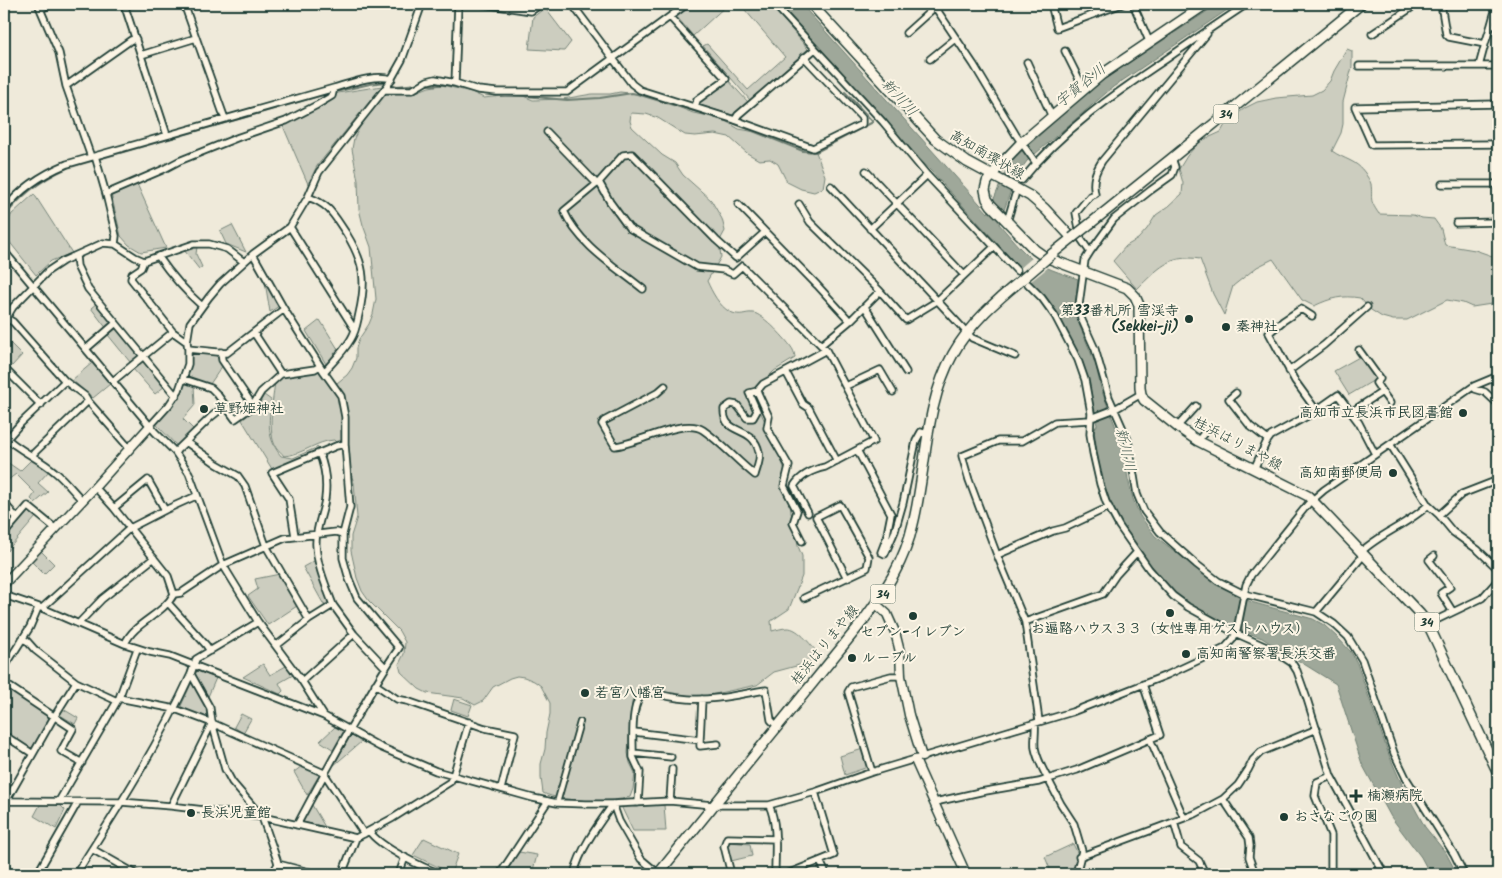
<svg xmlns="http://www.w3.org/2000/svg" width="1502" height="878" font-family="Kalam,'Klee One',sans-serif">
	<rect width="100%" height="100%" fill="#efeada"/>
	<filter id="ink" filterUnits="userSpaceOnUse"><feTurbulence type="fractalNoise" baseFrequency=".02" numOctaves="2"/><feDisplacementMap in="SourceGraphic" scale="10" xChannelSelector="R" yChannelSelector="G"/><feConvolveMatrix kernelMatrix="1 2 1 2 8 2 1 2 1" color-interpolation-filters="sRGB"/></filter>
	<g filter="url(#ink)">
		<!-- green -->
		<path fill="#cccdbf" stroke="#76857a" d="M692,4h36l-35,32 -16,-19z
			M740,4h30l38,45 -58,51 -47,-54 4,-2 41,46 37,-33z
			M545,8l26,34 -7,9 -35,-2 4,-32z
			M1347,49l5,2v16l-9,35v22l-2,9 -9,18c13,9 24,9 33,22 2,4 5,7 6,11 2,16 -3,14 8,30l34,1 9,3 12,1 7,10 4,16 30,5 23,8v45l-26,4 -9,-4 -16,-3 -40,20h-14l-11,-3 -11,-7 -11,-12c-18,-3 -29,0 -46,8l-12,-6 -29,-41 -16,8 -24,19 -9,29 -11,-21 -13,-35c-31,-5 -42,10 -63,30l-24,-28 13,-15 12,-7 9,-10 9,-14 13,-9 13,-12 1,-11 -4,-14 8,-13 12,-14 22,-10 5,-9 19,-15 12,-6 19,-4 36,-3 10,-5 8,-9 4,-10z
			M728,80l20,22 -16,13 -33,-10 3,-5z
			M442,85l29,7 13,6 34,-4 15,6 30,-1 29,-5h18l10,-2 28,3 45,18 17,3 17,6 12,7 39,7 27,15 11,1 9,24 -2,12 -9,4 -13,-3 -14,-7 -9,-18 -8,-5 -11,1 -12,-7 -18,-16 -14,-3 -20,2 -10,-1 -27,-17 -12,-4 -15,-1 -1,8 2,6 30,28 13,8 8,12 28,25 11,19 3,12 -6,11 2,15 -14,24c5,11 12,25 23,31 12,5 14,0 23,1 9,0 36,29 40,37 1,2 2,6 2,8l-21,13 -10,10 -4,30 16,34 11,31 4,37 4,11 3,22 4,10v20l-13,33 -18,12 1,10c4,-1 10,-3 15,-3 12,-1 26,20 33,28l-9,6 -37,10 -17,13 -52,11h-29l-26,-10h-6l-8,8 -4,8 -4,51 2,10 5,10 -2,16 -3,8c-20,6 -68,5 -87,-4l-2,-15v-14l4,-15 1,-16 4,-19v-11l-9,-17 -7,-5 -10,-4 -7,-1 -7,2 -17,9 -10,14 -8,4 -12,-7 -36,-5 -8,-4 -18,-17 -2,-8 5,-10 1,-12 -6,-11 -30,-30 -7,-10 -5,-13 -6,-27v-15l6,-19 -3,-34 -11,-34 -9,-9c-18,1 -32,15 -50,16 -2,-3 -6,-6 -8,-9 -9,-14 -3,-49 -1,-65l7,-5 36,-6 19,12 10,-8 5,-7 4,-10v-10l3,-9 10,-15 4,-10 3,-15 -5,-52 -8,-22 -4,-16 -1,-28 -6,-32 2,-11 15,-28 14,-16 33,-2 13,-5z
			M382,86l-65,80 -9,18 -25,-58 42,-23 13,-10z
			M137,184l29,64 -25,4 -12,-7 -8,-9 -10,-42z
			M34,194l38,59 -21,8 -15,14 -32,-40v-8l8,-13z
			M232,225l14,27 -20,-8 -6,-13z
			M197,247l-1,7 6,13 -3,2 -15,-19z
			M265,282l14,24 -9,6z
			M97,303l15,17v4l-5,5 -16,-21z
			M320,320l18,29 -12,15 -20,-33z
			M117,328l22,27 -9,7 -22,-27z
			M4,337l18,18 -10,11 -8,-9z
			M191,352l24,2 8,11 -13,19 -22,-6z
			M1361,356l15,23 -27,16 -15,-24z
			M143,360l22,26 -10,8 -22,-25z
			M92,363l18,21 -17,14 -21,-18z
			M185,382l9,3 1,20 -12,14 11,11 -17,16 -21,-22 17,-19z
			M264,395l7,5c-2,23 -5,37 10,56l12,2 25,-11 1,6 -47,16 -30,-49 15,-12z
			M32,459l17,12 -11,12 10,9 -13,11 -4,-4 4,-6 -19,-19 -12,9v-23l16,11z
			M28,510l8,7 -30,35 -2,-1v-13z
			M41,551l13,13 -10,10 -13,-13z
			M314,561l15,41 -5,3 -21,-38z
			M280,574l17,32 -29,19 -20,-29 10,-7 -3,-10z
			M263,664l7,11 16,-9 7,9 -14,8 4,8 -3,3 -37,-17z
			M197,671l19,7 -9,21 -13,-22z
			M192,682l16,29 -3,7 -25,-10z
			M4,686l47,33 -19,31 -28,-18z
			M454,699l18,6 -4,11 -17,-6z
			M63,709l15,9 -3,6 -15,-9z
			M241,714l10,5 -8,14 -9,-6z
			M335,727l10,5 -11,18 -14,-9z
			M351,735l10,7 -28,24z
			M863,749l5,18 -23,8 -5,-19z
			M302,766l18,8 -13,21 -13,-23z
			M59,804l6,6 -9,19 -22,-13 6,-11z
			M312,805l13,22 -22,-5z
			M664,805l2,26h-33l-12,-25z
			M424,838l34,16 -7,19 -38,-18z
			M730,842l20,2 2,12 -21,5 -4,-15z
			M1073,844l5,10 -5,20h-21l-7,-17z
			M519,852l18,3 -5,19h-28z"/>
		<!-- water -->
		<path fill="#9fa89a" stroke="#6c7d71" d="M780,4h21l187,209 19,-45 8,-11 55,-49 36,-30 112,-74h18l-123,83 -86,74 -11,15 -17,48c9,10 18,22 29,32 14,12 33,17 50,23l-3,31 1,7 20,48 5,24 21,54 6,36 5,20 7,17 15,20 63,49 33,17 62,17 11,6 14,13 13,14 6,11 32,92 14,32 22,40 21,26 11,21h-27l-9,-17 -30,-40 -29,-53 -26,-80 -74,-46 -33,-12 -12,-8 -28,-14 -16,-12 -25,-30 -30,-41 -9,-19 -9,-30 -6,-42 3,-5 -12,-54 -18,-40 -10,-17 -12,-16 -27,-32 -121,-132z"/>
		<!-- pier -->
		<path fill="#efeada" d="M1033,257l17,9 -20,16 -11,-13z"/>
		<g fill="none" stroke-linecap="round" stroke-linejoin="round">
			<!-- stream -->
			<path stroke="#6c7d71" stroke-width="2" d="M425,85h22l18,4
				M335,92l35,-8 15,-2 12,4 21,-2
				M479,93l6,1 40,2 42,4 33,-2 32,-5 5,1 96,29 70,28 13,1 57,-30 -28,-30
				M4,218c15,-22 39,-39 63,-50l263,-75"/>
			<defs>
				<path id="pedestrian" d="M557,803l23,-81"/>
				<path id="minor" d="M38,4l21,49 7,33 25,71
					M124,4l43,131
					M184,4l41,115
					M483,4l48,7 10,-7
					M572,4l60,80 8,6 95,30 78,28 49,-24v-6l-58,-61
					M774,4l109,118 44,53 90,96
					M933,4l41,61 42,70 20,28
					M1051,4l6,24 65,-24
					M1094,4l2,9
					M1133,4l16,37
					M1441,4l5,30 3,3 36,7 6,-19
					M1497,4l-6,21 7,1
					M41,9l9,-5
					M670,17l56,62 -29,21 -2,7
					M906,33l29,-26
					M1372,34l45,-30
					M1065,51l19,38
					M141,55l55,-17
					M930,59l26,-21
					M1027,62l25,55
					M1359,66h139
					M1479,66l6,-22
					M455,83l3,-79
					M66,86l65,-46 5,-1
					M385,90h27l15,-9 8,-2 20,4 23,7 19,2h70l120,-88
					M1498,104l-143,3 17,38 126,-1
					M735,120l3,-5 77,-66
					M547,132l50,52
					M95,156l11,38 10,42 -1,8
					M1172,158l3,9 -3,8 -21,15 -37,29 -24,33 -5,8 -6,45 2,13 14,31 14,48 19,43 9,54 7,17 16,21 36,32 22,17 26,13 72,18 18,12 14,13 14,23 32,93 12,25 48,76 10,20
					M866,171l98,104
					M1022,180c39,-49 92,-86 143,-120 27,-19 55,-38 82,-56
					M599,182l11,20 19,26 68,39 27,3 9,4 9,-8 84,84 48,91 -49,26c-13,3 -24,8 -31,19l14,27
					M1442,184h56
					M831,186l141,152 43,18
					M106,194l56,-24 17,-9 60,-24 47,-16 31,-16 15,-9 2,-8
					M308,197c22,8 25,17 38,36 18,29 21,47 13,81 -2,9 -3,17 -8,25 -7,12 -18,23 -27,33
					M738,204l79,81 33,36
					M799,204l11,18 70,69 26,29 31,-19 57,-54
					M4,210c16,-21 39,-36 63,-46l267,-76c17,-5 40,-14 58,-9
					M1007,222l8,-27
					M1456,223l42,-1
					M290,227l65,103
					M870,229l57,-54
					M4,251l151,181 20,20 14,21 34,92 35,57 44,59 22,35
					M1090,252l-9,-13 -5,-26 14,-17 5,-2c-3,-13 0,-22 7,-33l105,-127
					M253,254l31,55 40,63 17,24 4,21v27l5,63 -7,27v24l6,21 8,19 42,50c-19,26 -33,54 -50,82 -18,32 -35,63 -52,95
					M76,256l1,10 11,23 88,107
					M158,256c13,19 27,35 44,50
					M144,261l-3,7 -9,6 -1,5 42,53 14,10
					M1028,284l14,14 13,18 23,44 7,20 6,33 -1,21 3,19 7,31 6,18 13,24 30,43 24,27 15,11 47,26 36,16 21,14 5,8 10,28 24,77 53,98
					M643,289c-27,-22 -64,-44 -79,-78l35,-29 24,-27 9,-1 84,86 20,18 29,-26
					M865,307l41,65
					M1312,316l-11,-7 -18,12 -14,12 26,48 21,29
					M4,322l9,-15 35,-36 15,-10 40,-18 12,1 20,13 9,4 50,-17h15l18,5 17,13
					M254,333l27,41 34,-5 5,-3
					M821,345l29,-24 30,-30
					M86,349l30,-26
					M188,349l39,4 57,-44
					M221,352l1,8 28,41 5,3
					M4,368l37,37
					M1289,371l35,-26 43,-38
					M786,372l17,32 6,4 28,53
					M184,379l27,9 6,6 18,25 17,-12 9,-15 20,-18
					M113,381l60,-49
					M665,386l-8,7 -53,28 -2,3 13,22c23,-2 69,-29 88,-16 19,13 34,31 52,45 2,-8 6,-15 4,-23 -6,-28 -36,-15 -35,-43l7,-5 6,1 10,13h6l4,-7 -8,-18 8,-2 6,-7 63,-34
					M846,386l34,-16 13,22
					M1474,386l1,3 10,3 13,12
					M757,391l12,26 -2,11 22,38 -5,20 13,25 -4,12 9,18
					M1382,392l8,11
					M1236,393l-7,6 21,27 18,14
					M88,401l42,48
					M1351,412l31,-20 -6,-9 4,-4 -21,-29
					M1091,417h3l21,-8 26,-15
					M150,426l19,-21 10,-15 9,-26v-15l-1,-7 3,-19 19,-26 11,-13 33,-30 37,-27 18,-30 11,-25 69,-87 14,-25 20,-56
					M1177,427l19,-21
					M4,436c15,15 35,22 51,36 10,8 18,19 27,28
					M1198,441l9,-12
					M4,442l17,-19 44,-42 -52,-59 -7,-4
					M186,442l31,22 21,12 7,10 21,60 43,74
					M1390,444l38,61 11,10 14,17 25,18 20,19
					M857,450l34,64 -5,25 -5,13 4,2 10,-23 8,-28 13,-62 5,-9 6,2
					M175,452l36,-35 15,-12
					M319,453c6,14 8,31 6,46 -2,15 -10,30 -9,46 1,21 10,41 17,60
					M33,456l1,-3 54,-52 -3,-5 -20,-15
					M1254,469l12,-26 5,-7 40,-22 27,-19 21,28 16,31
					M95,487l19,21 54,68 6,18c-12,22 -40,28 -49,50
					M4,503l13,15
					M165,510l31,-14
					M1439,515l23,-21 36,-14
					M4,534l24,-28 28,23
					M295,536l-6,-37 -17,-26 64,-27 9,-2
					M997,555l56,-24 12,-3 44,-21
					M1434,556l-5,4 21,27 -9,6 12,19
					M174,594l7,-1 42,-28 62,-27 51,-6 7,2
					M4,595l38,13 83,36 25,8 20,4 154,60 56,31 56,24 97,27 24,5 29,1h27l57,-3 43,4h56l46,-13 57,-20 200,-60 95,-37 58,-27 8,-9 4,-9 9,-45 5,-10 57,-71 16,-14 150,-104 24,-10
					M804,598l63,-30 2,-11 -29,-52 -24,12 31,61
					M169,604l37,41 4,6
					M42,608l88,-80 35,-18 -17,-30 -34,28
					M1316,612l45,-54v-6c20,-19 48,-28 67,-47
					M258,622l-62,37 -5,15 19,34 2,15 13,46 7,13 30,35 15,43 1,4 -6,10
					M1025,622l78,-28 13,-19 21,-23
					M78,624l24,-25 52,-41
					M1428,624l54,-26 16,-18
					M22,639l5,2 8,9 41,32 41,19
					M276,646l33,-26 24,-15 21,29
					M4,668l26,-41 8,-19
					M302,681l52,-47 31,33
					M4,683l69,46 -12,22 21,12
					M375,684l22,15 10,2 78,27 30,6 -14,55
					M1143,684l17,51 -10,4 34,79
					M119,698l56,11 37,14 112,50 40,61
					M1039,721l-14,-99 -28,-67 -28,-75 -7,-24 36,-15h24l33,-19 35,-2
					M1035,723c1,8 -1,17 0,25 2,10 8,22 13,31l29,-9 73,-31
					M634,732l66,8 2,-41
					M4,735l29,19
					M700,740v6l18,-2
					M633,753l38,4
					M872,772l-24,-80 3,-5 40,-11h10
					M1223,799l26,39 1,8 -1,11 6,17
					M4,801l117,1 50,4 91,11 94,21 37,-20 57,-36 3,-6 16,-54
					M59,801l60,-103 18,-49
					M670,801l2,-32
					M935,802l45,-10 59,-10 9,-3 13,25 13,20 8,27 -6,23
					M638,803l2,-31 -7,-15v-4c0,-17 -3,-54 13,-62 14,4 28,7 42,8 26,2 52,-5 78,-9l5,30 6,6
					M613,804l6,17 22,38 18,15
					M4,805l50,-88 22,-35
					M769,805c9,20 6,45 6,66l3,3
					M171,806l41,-83
					M1174,822l7,25 18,14 6,13
					M369,831c11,16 54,37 72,43
					M92,849l44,25
					M1079,857l116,-43 28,-15 15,-14 10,-15 5,-10 8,-8 56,-23
					M820,861l6,13
					M37,874l41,-72
					M76,874c41,-64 83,-130 115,-200
					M280,874l-2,-10 39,10
					M342,874l14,-36
					M399,874l6,-17
					M500,874l48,-73
					M574,874c6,-25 24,-49 39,-70
					M731,874l-7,-28 3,-8 49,1
					M787,874l47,-19 -19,-63
					M1331,874v-39l-16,-39 2,-14 14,-6
					M1371,874l11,-5"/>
				<path id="tertiary" d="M4,584l91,-97 55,-61
					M876,604l11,10 8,18 5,20 1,24 8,39 13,42
					M915,760l51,114"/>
				<path id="primary" d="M811,4l124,135 32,23 63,34 15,13 27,29 -20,16
					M1206,4l-105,71 -80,68 -22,23 -12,16 -2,8 2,9 4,6 44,45 10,7 82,31 8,8 4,9 1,83 1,6 3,6 35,28 19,13 110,55 112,118 8,10 70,149
					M1091,223l81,-65 189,-154
					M658,874l205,-253c22,-30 42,-60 50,-97 14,-56 11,-118 40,-170 17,-31 45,-55 72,-77"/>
			</defs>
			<!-- pedestrian casing -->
			<use href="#pedestrian" stroke="#1f3d34" stroke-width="8"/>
			<!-- minor casing -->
			<use href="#minor" stroke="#1f3d34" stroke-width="9"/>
			<!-- tertiary casing -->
			<use href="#tertiary" stroke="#1f3d34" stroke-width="11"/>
			<!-- primary casing -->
			<use href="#primary" stroke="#1f3d34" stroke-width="12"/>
			<!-- pedestrian -->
			<use href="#pedestrian" stroke="#fcf5e5" stroke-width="4.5"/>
			<!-- minor -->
			<use href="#minor" stroke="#fcf5e5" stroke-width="5.5"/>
			<!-- tertiary -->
			<use href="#tertiary" stroke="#fcf5e5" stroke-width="8"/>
			<!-- primary -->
			<use href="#primary" stroke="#fcf5e5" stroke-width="9"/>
			<defs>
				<path id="primary-bridge" d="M1072,238l19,-15
					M1025,277l27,-23"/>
			</defs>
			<!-- primary-bridge casing -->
			<use href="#primary-bridge" stroke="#1f3d34" stroke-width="12" stroke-linecap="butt"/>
			<!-- primary-bridge -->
			<use href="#primary-bridge" stroke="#fcf5e5" stroke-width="9"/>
		</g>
	</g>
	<!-- markers -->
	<g fill="#1f3d34" stroke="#fcf5e5" stroke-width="2">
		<circle cx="1189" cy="319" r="5"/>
		<circle cx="1226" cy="327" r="5"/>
		<circle cx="204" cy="409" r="5"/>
		<circle cx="1463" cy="413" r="5"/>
		<circle cx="1393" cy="473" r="5"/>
		<circle cx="1170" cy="613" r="5"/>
		<circle cx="913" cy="616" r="5"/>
		<circle cx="1186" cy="654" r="5"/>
		<circle cx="852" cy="658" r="5"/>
		<circle cx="585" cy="693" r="5"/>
		<path d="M1353.5 788.5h5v5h5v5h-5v5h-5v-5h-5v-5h5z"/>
		<circle cx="191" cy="813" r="5"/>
		<circle cx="1284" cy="817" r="5"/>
	</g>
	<g text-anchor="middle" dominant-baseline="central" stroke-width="4" stroke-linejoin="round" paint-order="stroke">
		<!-- shield labels -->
		<g fill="#fcf5e5" stroke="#617469" stroke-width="1">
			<rect x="1213.5" y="104.5" width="25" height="19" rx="4"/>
			<rect x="870.5" y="584.5" width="25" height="19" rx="4"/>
			<rect x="1414.5" y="612.5" width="25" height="19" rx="4"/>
		</g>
		<g font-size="12" font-weight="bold" fill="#1f3d34">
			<text x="1226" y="114">34</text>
			<text x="883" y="594">34</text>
			<text x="1427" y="622">34</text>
		</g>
		<!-- street labels -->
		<g font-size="14" fill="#1f3d34" stroke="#fcf5e5">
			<text transform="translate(987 155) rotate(30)">高知南環状線</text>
			<text transform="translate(1238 444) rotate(28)">桂浜はりまや線</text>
			<text transform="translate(825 645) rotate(-51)">桂浜はりまや線</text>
		</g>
		<!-- poi labels -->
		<g font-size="14" font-weight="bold" fill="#1f3d34" stroke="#fcf5e5" text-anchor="start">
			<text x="1179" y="311" text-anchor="end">第33番札所 雪渓寺<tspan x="1179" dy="16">(Sekkei-ji)</tspan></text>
			<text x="1236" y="327">秦神社</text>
			<text x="214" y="409">草野姫神社</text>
			<text x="1453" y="413" text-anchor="end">高知市立長浜市民図書館</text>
			<text x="1383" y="473" text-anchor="end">高知南郵便局</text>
			<text x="1170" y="629" text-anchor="middle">お遍路ハウス３３（女性専用ゲストハウス）</text>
			<text x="913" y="632" text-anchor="middle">セブン-イレブン</text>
			<text x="1196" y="654">高知南警察署長浜交番</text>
			<text x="862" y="658">ルーブル</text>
			<text x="595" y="693">若宮八幡宮</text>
			<text x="1367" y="796">楠瀬病院</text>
			<text x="201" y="813">長浜児童館</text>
			<text x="1294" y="817">おさなごの園</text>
		</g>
		<!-- water labels -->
		<g font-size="15" font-style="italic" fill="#455d53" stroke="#fcf5e5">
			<text transform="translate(1081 86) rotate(-39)">宇賀谷川</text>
			<text transform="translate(899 98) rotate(47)">新川川</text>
			<text transform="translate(1125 450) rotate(77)">新川川</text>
		</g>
	</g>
	<!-- margin -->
	<rect width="1502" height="878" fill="none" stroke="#fcf5e5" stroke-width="20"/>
	<rect x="10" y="10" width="1482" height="858" fill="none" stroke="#1f3d34" stroke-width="2" filter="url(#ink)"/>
</svg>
